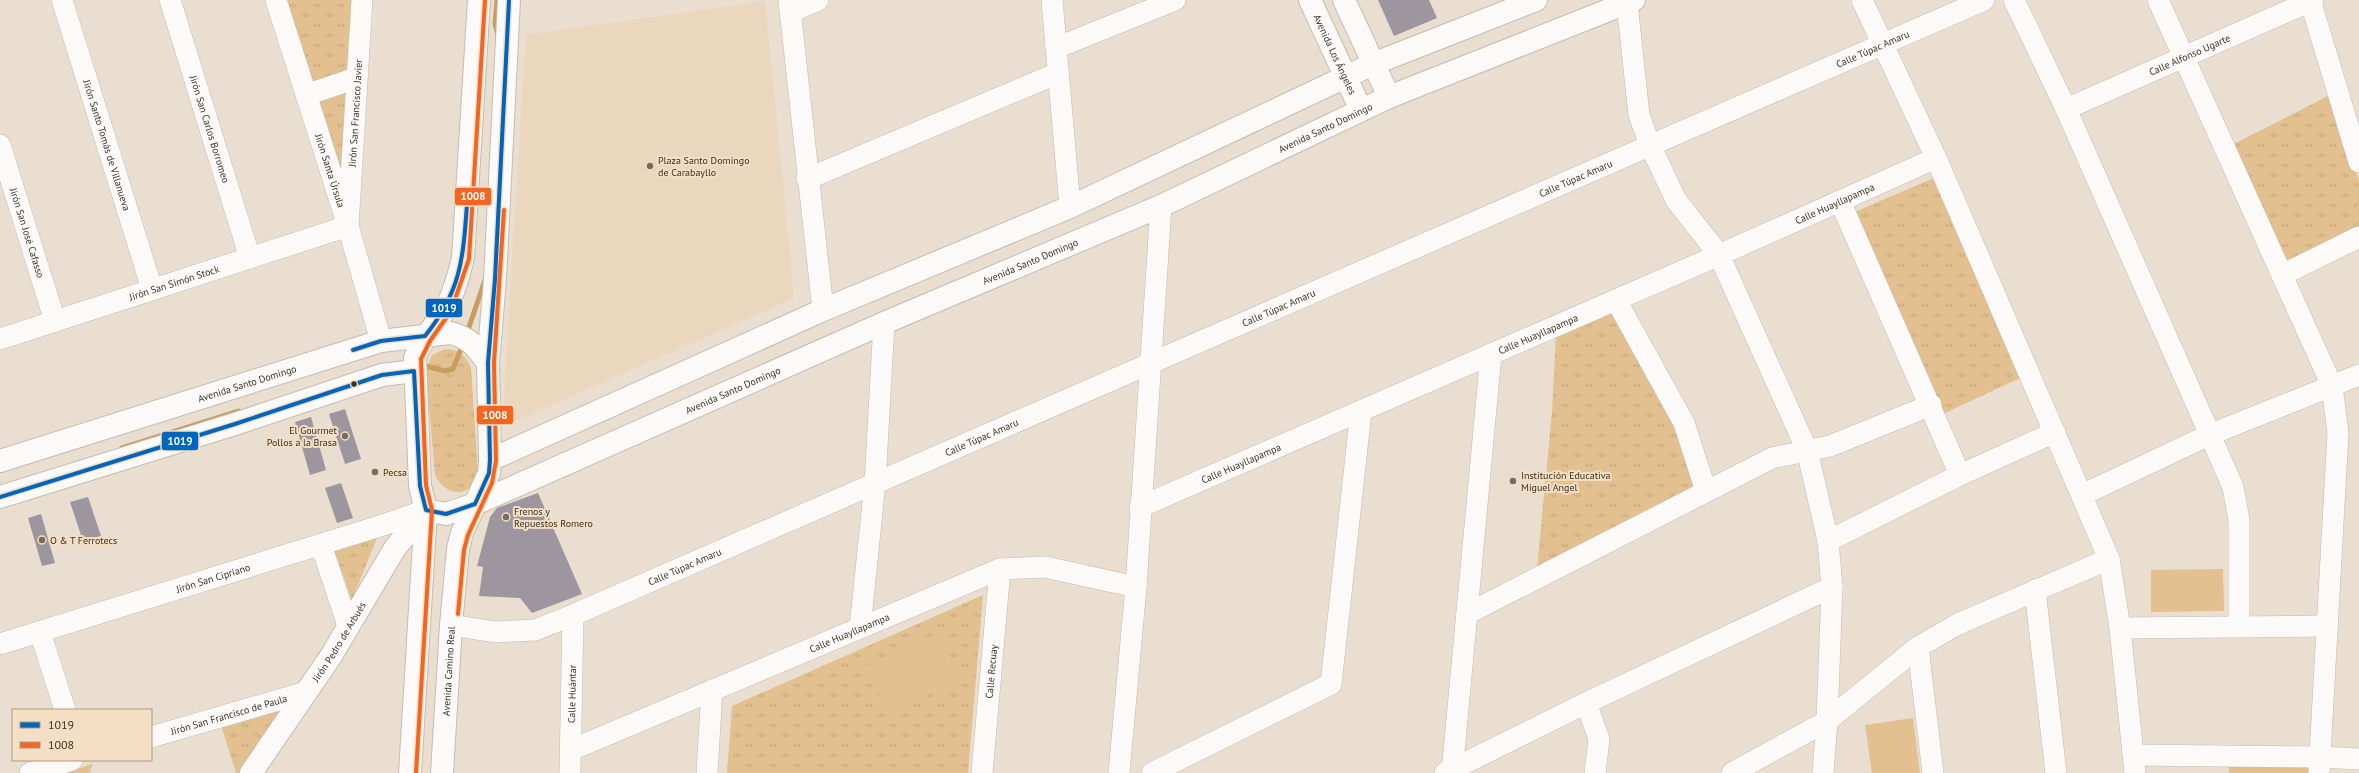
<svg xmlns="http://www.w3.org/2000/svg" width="2359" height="773" font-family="'PT Sans',sans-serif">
	<defs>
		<pattern id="grass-tufts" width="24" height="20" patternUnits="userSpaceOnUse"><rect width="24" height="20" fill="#e2c090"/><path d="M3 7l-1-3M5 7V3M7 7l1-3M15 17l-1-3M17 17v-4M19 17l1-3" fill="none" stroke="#c3a57c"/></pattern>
	</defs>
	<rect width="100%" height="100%" fill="#e9decf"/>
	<!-- built -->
	<path fill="#ead7be" d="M765,1l29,297 -292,129 24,-392z"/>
	<!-- grass -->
	<path fill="url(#grass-tufts)" d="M282,0h70l-9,185z
		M2332,94l27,87v48l-75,36 -54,-119z
		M1936,177l86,200 -79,37 -93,-200z
		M1612,310l65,116 20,60 -160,83 15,-157 4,-77z
		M445,349c13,0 21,6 26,19l7,106c-2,4 -3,8 -6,11 -12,15 -31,4 -37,-10l-9,-106 6,-14z
		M377,538l-25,62 -18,-50z
		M983,595l-15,178h-241l5,-67z
		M280,709l-41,64h-3l-15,-48z
		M93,764l-4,9h-25z
		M2312,764l-1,9h-82v-7z"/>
	<!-- garden -->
	<path fill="#e2c090" d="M2223,569l1,42 -73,1v-42z
		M938,633l21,47 -72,33 -21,-47z
		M1913,718l7,55h-48l-7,-48z"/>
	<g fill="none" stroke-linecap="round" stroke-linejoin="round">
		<!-- stream -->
		<path stroke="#c79e60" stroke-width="5" d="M497,0l-2,24 3,11
			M467,333l18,-53
			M421,365l24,6 8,-2 10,-25
			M122,448l117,-37"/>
	</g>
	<!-- building -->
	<path fill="#9d969e" d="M1378,0h51l8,18 -43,18z
		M345,409l16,50 -16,5 -16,-50z
		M311,417l15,53 -16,5 -15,-53z
		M341,483l12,35 -16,5 -12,-35z
		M538,493l44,101 -50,19 -12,-15 -41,-2 4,-29 -6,-1 13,-49 7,-9z
		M88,497l13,39 -18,5 -13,-39z
		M41,514l14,49 -13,3 -14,-48z"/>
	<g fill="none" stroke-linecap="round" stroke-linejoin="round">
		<defs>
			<g id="minor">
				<path id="s1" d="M62,0l90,289"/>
				<path id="s2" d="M170,0l80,258"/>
				<path id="s3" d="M276,0l72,226 33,115"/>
				<path d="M789,0l34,310"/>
				<path d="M1052,0l18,207"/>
				<path d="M1862,0l74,158 173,401 11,69 15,145"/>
				<path d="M2014,0l52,109 167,378 6,33v107"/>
				<path d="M2158,0l174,386 6,47 -19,340"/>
				<path d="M2310,0l49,162"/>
				<path d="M1627,3l12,112 11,30 26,55 43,55 88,195 21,91 4,46 -5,134 -4,52"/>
				<path d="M790,12l28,-12"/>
				<path d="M1056,48l119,-48"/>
				<path d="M306,95l50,-17"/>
				<path id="s4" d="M2066,109l247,-109"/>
				<path id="s5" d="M0,145l55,176"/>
				<path d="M807,179l251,-106"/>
				<path d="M1840,201l120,274"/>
				<path d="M2282,275l77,-38"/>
				<path d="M1616,300l68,123 22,68"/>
				<path id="s6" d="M0,339l348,-113 14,-226"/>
				<path d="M2082,495l127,-60 150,-60"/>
				<path id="s7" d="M1140,507l579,-252 217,-97"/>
				<path d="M1828,541l132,-66 95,-43"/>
				<path d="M321,545l27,81"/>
				<path d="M2035,590l21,183"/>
				<path d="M1467,614l305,-156 58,-12 101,-41"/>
				<path id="s8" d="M451,625l44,7 40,-2 38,-15 1411,-615"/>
				<path d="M860,628l15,-145 9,-160"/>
				<path d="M2120,628l208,-2"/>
				<path d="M40,632l25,78"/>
				<path id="s9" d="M0,644l383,-119 43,-15"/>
				<path d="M1918,647l15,126"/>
				<path d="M1586,703l13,36 -4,34"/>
				<path id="s10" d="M151,737l155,-45"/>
				<path id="s11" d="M571,750l429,-181 45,-2 91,20"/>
				<path d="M2133,755l187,2 39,2"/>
				<path d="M30,773l42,-13"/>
				<path id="s12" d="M570,773l3,-158"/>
				<path d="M707,773l5,-83"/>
				<path id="s13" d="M982,773l18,-204"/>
				<path d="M1119,773l17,-186 25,-381"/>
				<path d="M1152,773l179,-89 30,-273"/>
				<path d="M1445,773l141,-70 246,-116"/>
				<path d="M1452,773l39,-419"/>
				<path d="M1732,773l95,-52 91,-74 40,-23 151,-65"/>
			</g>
			<g id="tertiary">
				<path id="s14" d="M1310,0l51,110"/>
				<path d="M1344,0l45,97"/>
				<path d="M490,460l333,-150 247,-103 303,-143 163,-64"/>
				<path id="s15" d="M475,504l409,-181 277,-117 228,-109 245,-97"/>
				<path id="s16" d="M251,773l80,-117 64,-108 31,-38"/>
			</g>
			<g id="secondary">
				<path id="s17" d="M0,461l381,-120 69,-8c19,4 27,15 38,30"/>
				<path d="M0,497l235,-73 147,-49 32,-4"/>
				<path d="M426,510l20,4 29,-10"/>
				<path d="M410,773l16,-263 -6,-24 -5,-128c6,-20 21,-32 31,-50 8,-16 13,-33 17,-50l16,-258"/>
				<path id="s18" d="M442,773l9,-148 7,-76 4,-16 27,-60 1,-13 -2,-97 7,-84 14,-279"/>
			</g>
		</defs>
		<!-- minor casing -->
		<use href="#minor" stroke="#c4bbb0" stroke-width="22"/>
		<!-- tertiary casing -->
		<use href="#tertiary" stroke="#c4bbb0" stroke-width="24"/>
		<!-- secondary casing -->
		<use href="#secondary" stroke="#c4bbb0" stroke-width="24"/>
		<!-- minor -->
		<use href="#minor" stroke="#fcfaf8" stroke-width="21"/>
		<!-- tertiary -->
		<use href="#tertiary" stroke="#fcfaf8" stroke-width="22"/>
		<!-- secondary -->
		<use href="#secondary" stroke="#fcfaf8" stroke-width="22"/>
		<defs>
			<path id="bus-1" d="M353,350l28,-9 44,-5c36,-45 38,-76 42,-132
				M0,497l235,-73 147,-49 32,-4 6,115 6,24 20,4 29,-10 14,-31 1,-13 -2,-97 7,-84 14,-279"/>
			<path id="bus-2" d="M458,614l6,-64 4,-15 24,-52 4,-22 -2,-98 10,-153
				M416,773l16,-263 -6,-25 -5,-126 9,-18 21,-30 18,-52 16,-259"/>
		</defs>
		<!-- bus-1 casing -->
		<use href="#bus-1" stroke="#f4dfc4" stroke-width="7"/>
		<!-- bus-2 casing -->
		<use href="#bus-2" stroke="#f4dfc4" stroke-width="7"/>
		<!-- bus-1 -->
		<use href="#bus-1" stroke="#0065bd" stroke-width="4"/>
		<!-- bus-2 -->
		<use href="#bus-2" stroke="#f26522" stroke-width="4"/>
	</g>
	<!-- markers -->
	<g fill="#766d60" stroke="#f4dfc4" stroke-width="1.5">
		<circle cx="650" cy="166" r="4"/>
		<circle cx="345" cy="436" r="4"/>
		<circle cx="375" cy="472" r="4"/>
		<circle cx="1513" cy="481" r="4"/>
		<circle cx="506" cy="517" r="4"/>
		<circle cx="42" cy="540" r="4"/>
	</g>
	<circle fill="#383025" stroke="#f4dfc4" stroke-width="1.5" cx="354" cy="384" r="3.5"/>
	<g text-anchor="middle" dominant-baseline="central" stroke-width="4" stroke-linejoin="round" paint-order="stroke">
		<!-- street labels -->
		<g font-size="10" fill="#383025" stroke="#f4dfc4">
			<text stroke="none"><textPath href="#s8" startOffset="1543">Calle Túpac Amaru</textPath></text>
			<text stroke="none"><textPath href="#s14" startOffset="60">Avenida Los Ángeles</textPath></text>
			<text stroke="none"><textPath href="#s4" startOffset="135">Calle Alfonso Ugarte</textPath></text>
			<text stroke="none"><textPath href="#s6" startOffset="479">Jirón San Francisco Javier</textPath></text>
			<text stroke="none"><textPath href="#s15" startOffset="930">Avenida Santo Domingo</textPath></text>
			<text stroke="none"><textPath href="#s2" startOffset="135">Jirón San Carlos Borromeo</textPath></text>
			<text stroke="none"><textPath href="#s1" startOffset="152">Jirón Santo Tomás de Villanueva</textPath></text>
			<text stroke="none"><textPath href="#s3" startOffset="179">Jirón Santa Úrsula</textPath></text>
			<text stroke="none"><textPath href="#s8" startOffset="1219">Calle Túpac Amaru</textPath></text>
			<text stroke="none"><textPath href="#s7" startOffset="758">Calle Huayllapampa</textPath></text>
			<text stroke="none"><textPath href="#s5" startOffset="92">Jirón San José Cafasso</textPath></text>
			<text stroke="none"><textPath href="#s15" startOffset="606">Avenida Santo Domingo</textPath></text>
			<text stroke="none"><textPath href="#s6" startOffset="183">Jirón San Simón Stock</textPath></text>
			<text stroke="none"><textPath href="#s8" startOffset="895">Calle Túpac Amaru</textPath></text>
			<text stroke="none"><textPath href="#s7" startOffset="434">Calle Huayllapampa</textPath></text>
			<text stroke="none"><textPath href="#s17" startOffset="259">Avenida Santo Domingo</textPath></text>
			<text stroke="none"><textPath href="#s15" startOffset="282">Avenida Santo Domingo</textPath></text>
			<text stroke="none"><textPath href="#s8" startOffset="571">Calle Túpac Amaru</textPath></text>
			<text stroke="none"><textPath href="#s7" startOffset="110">Calle Huayllapampa</textPath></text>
			<text stroke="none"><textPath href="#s8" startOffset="247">Calle Túpac Amaru</textPath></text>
			<text stroke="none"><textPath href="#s9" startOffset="223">Jirón San Cipriano</textPath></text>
			<text stroke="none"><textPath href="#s11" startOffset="302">Calle Huayllapampa</textPath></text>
			<text stroke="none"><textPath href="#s16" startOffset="158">Jirón Pedro de Arbués</textPath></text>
			<text stroke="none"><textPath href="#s18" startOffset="102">Avenida Camino Real</textPath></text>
			<text stroke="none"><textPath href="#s13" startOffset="102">Calle Recuay</textPath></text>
			<text stroke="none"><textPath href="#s12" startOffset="79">Calle Huántar</textPath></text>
			<text stroke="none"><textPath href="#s10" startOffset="81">Jirón San Francisco de Paula</textPath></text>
		</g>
		<!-- poi labels -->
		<g font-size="10" fill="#383025" stroke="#f4dfc4" text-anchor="start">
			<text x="658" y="160">Plaza Santo Domingo<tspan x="658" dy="12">de Carabayllo</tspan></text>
			<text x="337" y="430" text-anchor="end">El Gourmet<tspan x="337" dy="12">Pollos a la Brasa</tspan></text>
			<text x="383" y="472">Pecsa</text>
			<text x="1521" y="475">Institución Educativa<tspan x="1521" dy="12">Miguel Angel</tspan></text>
			<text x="514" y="511">Frenos y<tspan x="514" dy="12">Repuestos Romero</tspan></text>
			<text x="50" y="540">O &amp; T Ferrotecs</text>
		</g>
	</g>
	<g stroke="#f4dfc4" stroke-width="1.5">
		<rect x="454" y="187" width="38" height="19" rx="4" fill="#f26522"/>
		<rect x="425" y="298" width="38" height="20" rx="4" fill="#0065bd"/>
		<rect x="476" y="405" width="38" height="20" rx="4" fill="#f26522"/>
		<rect x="161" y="431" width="38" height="20" rx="4" fill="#0065bd"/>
	</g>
	<g font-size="11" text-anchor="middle" font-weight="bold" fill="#fff">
		<text x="473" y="200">1008</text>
		<text x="444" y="312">1019</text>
		<text x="495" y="419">1008</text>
		<text x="180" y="445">1019</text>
	</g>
	<!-- legend -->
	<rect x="12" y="709" width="140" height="52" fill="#f4dfc4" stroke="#a99984"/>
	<rect x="20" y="722" width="20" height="6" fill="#0065bd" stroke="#a99984"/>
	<text x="48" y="729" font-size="12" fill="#383025">1019</text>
	<rect x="20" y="742" width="20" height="6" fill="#f26522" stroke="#a99984"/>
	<text x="48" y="749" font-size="12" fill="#383025">1008</text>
</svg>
